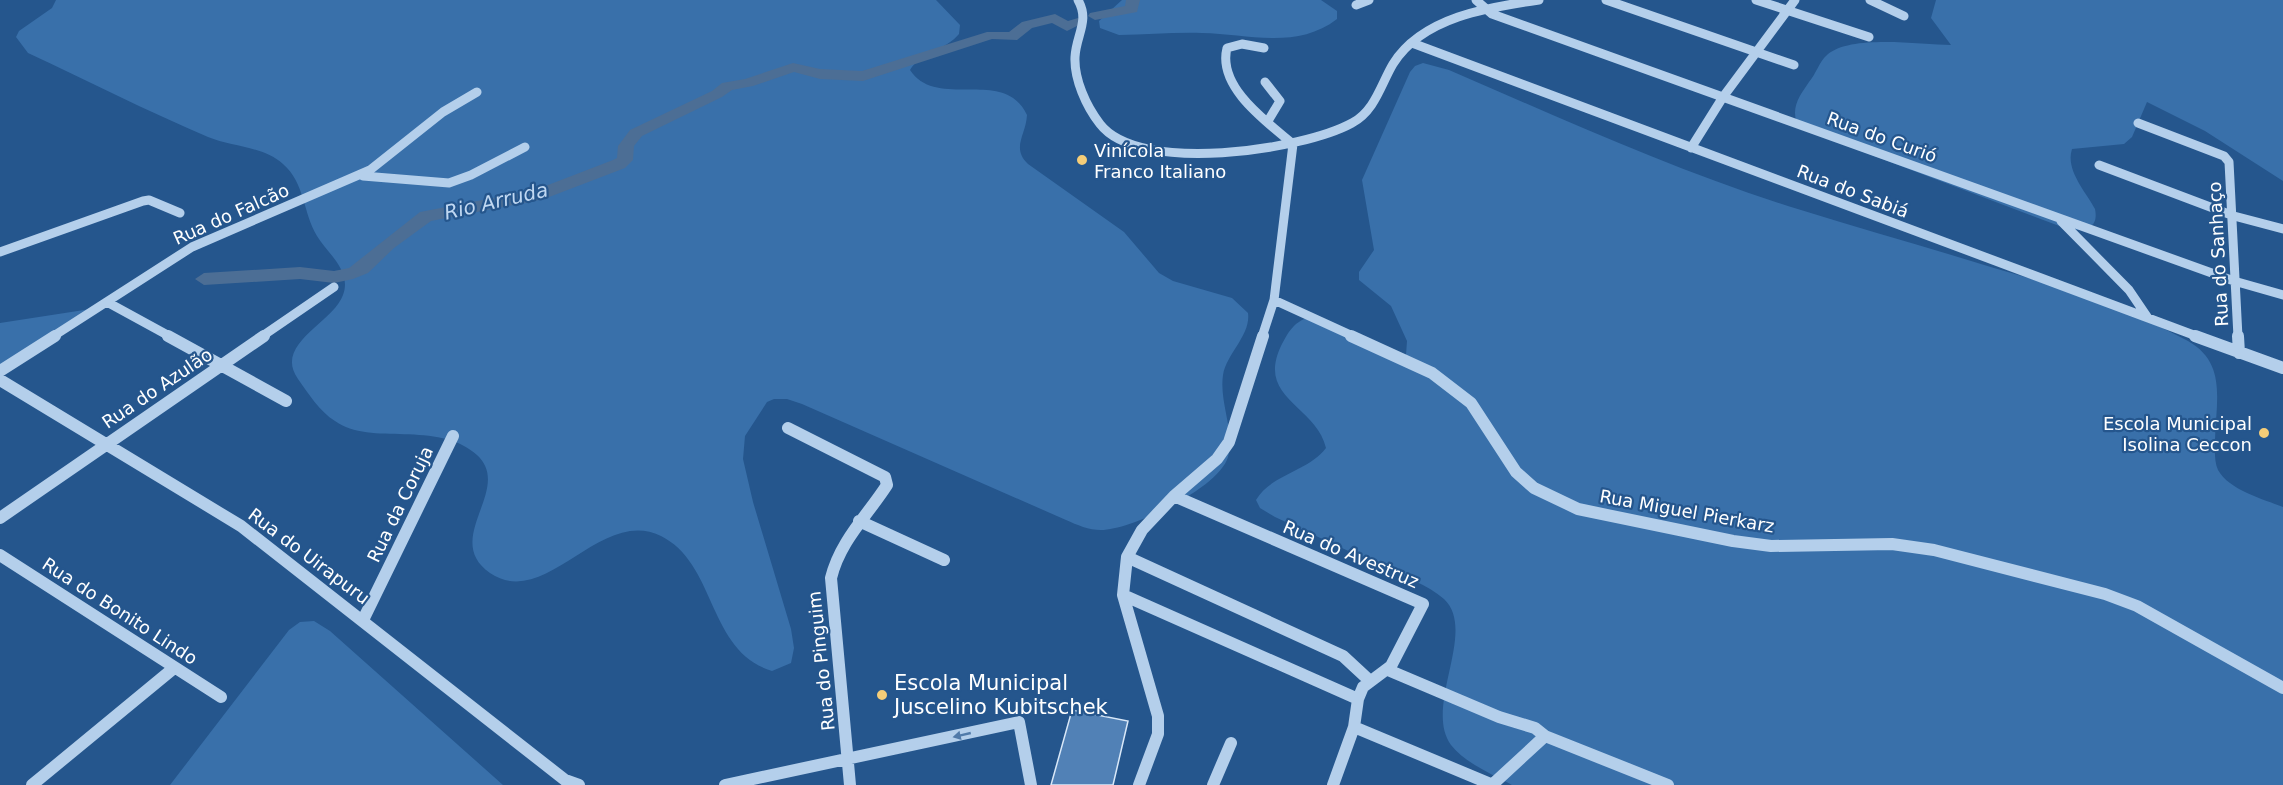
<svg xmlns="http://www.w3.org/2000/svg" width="2283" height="785" font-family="'DejaVu Sans',sans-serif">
	<rect width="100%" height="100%" fill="#25568d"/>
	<!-- green -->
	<path fill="#3970aa" d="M56,0h880l24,25 -1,9c-13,16 -39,19 -49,36 27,41 94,-4 117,45 -1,20 -16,33 1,49l96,68 35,41 14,8 59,17 16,15c3,22 -21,40 -25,62 -4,28 12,55 5,82 -9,31 -96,73 -127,73 -12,0 -24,-5 -35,-10l-264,-116 -15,-5h-13l-7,3 -22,34 -2,23 10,43 38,127 3,19 -3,15 -19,8c-65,-20 -55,-107 -111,-135 -61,-30 -115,75 -171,37 -49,-34 24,-84 -13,-118 -40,-36 -106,-8 -142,-34 -15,-9 -27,-28 -37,-42 -25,-35 35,-56 45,-84 9,-24 -15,-41 -26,-59 -14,-23 -12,-53 -34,-72 -20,-18 -51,-17 -75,-27 -61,-26 -120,-56 -180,-84l-12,-16 3,-6 33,-23z
		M1122,0h199l16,11v8c-40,31 -89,15 -135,14 -28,-1 -55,2 -83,2l-19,-7 -1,-7z
		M1936,0h347v181l-78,-50 -58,-29 -15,35 -8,7 -52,5c-7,21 14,43 23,60 4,20 -10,21 -25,21l-246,-93 -28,-17c-4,-15 5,-26 13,-38 7,-8 10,-20 18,-27 24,-21 93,-10 124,-10l-20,-27z
		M1423,63l26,7c116,50 231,103 352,140 64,20 129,38 193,58 66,19 134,40 194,73 39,22 28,60 27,99 0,10 -1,21 3,30 11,20 45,29 65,37v278h-771c-20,-11 -47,-22 -61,-40 -28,-38 27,-114 -7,-146 -16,-14 -41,-23 -61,-32 -36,-17 -72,-33 -108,-50l-15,-9 -4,-8c15,-26 52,-28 70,-52 -10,-43 -70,-49 -45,-102 8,-15 12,-23 28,-29l97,38 1,-14 -16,-35 -32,-26v-8l15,-22 -12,-70 48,-108 5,-6z
		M97,308l-97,61v-46z
		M314,621l16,10 173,154h-333l119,-155 11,-8z"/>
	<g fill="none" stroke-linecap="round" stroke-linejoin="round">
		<!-- river -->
		<path fill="#4c6e95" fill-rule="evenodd" d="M1126,0h14l-3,12 -42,8 -7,-4 2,-3 35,-7z
			M1055,14l13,7 10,-3 7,4 -18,9 -15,-8 -20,5 -15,12 -25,-1 -129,42 -43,-2 -26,-7 -41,14 -21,4 -10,7 -80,39 -8,10 -1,14 -8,8 -81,31 -113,22 -37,27 -26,25 -15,6 -19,4 -34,-4 -96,6 -9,-6 9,-6 96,-6 34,4 15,-3 71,-56 115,-22 78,-30 4,-2 1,-12 12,-16 82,-39 10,-8 23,-4 48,-16 27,6 42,2 125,-39h22l13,-10z"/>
	</g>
	<!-- building -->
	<path fill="#5181b6" stroke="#d9e8f8" stroke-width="1.5" d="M1072,710l56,11 -15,64h-62z"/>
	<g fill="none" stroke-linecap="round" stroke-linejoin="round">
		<!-- minor-far1 -->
		<path stroke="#b4cfeb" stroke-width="9" d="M1078,0c12,21 -2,35 -3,57 -1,22 11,49 25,67 39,51 203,26 252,-1 23,-12 29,-39 41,-59 29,-47 96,-57 146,-64
			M1476,0l16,14 742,267 49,14
			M1606,0l188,65
			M1756,0l113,37
			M1870,0l34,16
			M1356,5l13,-5
			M1412,43l787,294
			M1264,48l-22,-4 -15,4c-10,39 40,74 66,96
			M1265,82l15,19 -12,20
			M2138,123l86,33 5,6 9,175
			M1691,148l32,-51 72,-97
			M2099,165l135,51 49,13
			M363,176l86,7 22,-8 54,-28
			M2061,221l68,69 19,28
			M0,252l143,-51 6,-1 31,13
			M1274,300l81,37
			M107,302l64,35
			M52,337l140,-90 178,-77 73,-58 34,-20
			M261,337l73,-50
			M1262,337l12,-37 19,-156"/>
		<!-- minor -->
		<path stroke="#b4cfeb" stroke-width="12" d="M168,336l118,65
			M1351,336l81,37 39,30 45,69 18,16 44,21 155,32 38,5 121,-2 42,6 171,44 32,12 146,82
			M2195,336l88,32
			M2238,336l1,17
			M0,371l55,-35
			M0,380l241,146 324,254 14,5
			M788,428l97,49 2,8c-20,31 -47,56 -56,93l19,207
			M1174,496l249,108 -32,62 -28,21 -5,12 -4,28 -21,58
			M0,518l264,-182
			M859,521l85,39
			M0,555l221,142
			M1127,557l216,99 27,25
			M1123,595l235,104
			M363,620l90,-184
			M1388,670l111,47 36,11 10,8
			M1354,727l139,58
			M32,785l142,-117
			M725,785l294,-63 12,63
			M1139,785l19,-51v-18l-35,-121 4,-38 15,-27 32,-34 43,-37 12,-17 34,-106
			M1213,785l18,-42
			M1492,785l53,-49 123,49"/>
	</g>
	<!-- one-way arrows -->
	<defs><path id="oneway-solid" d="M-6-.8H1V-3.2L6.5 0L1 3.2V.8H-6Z" transform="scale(1.5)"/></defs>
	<use fill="#507aa9" href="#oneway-solid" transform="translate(962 735) rotate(167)"/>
	<!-- markers -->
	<g fill="#f5cd78" stroke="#25568d" stroke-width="2">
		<circle cx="1082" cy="160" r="6"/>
		<circle cx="2264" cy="433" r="6"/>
		<circle cx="882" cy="695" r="6"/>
	</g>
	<g text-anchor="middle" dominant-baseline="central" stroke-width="4.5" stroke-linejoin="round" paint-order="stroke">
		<!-- street labels -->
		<g font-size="18" fill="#fff" stroke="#25568d">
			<text transform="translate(1882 137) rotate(20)">Rua do Curió</text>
			<text transform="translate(1853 191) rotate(21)">Rua do Sabiá</text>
			<text transform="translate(231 214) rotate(-24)">Rua do Falcão</text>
			<text transform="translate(2218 254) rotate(-93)">Rua do Sanhaço</text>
			<text transform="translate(157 388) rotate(-34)">Rua do Azulão</text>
			<text transform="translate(400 504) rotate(-64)">Rua da Coruja</text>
			<text transform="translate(1687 511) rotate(10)">Rua Miguel Pierkarz</text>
			<text transform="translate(1351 554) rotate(23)">Rua do Avestruz</text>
			<text transform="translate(309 556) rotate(37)">Rua do Uirapuru</text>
			<text transform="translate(120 611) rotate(33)">Rua do Bonito Lindo</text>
			<text transform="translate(821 661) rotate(-96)">Rua do Pinguim</text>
		</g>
		<!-- poi labels -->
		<g font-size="18" fill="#fff" stroke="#25568d" text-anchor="start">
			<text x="1094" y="150">Vinícola<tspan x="1094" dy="21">Franco Italiano</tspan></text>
			<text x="2252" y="423" text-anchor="end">Escola Municipal<tspan x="2252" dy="21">Isolina Ceccon</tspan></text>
		</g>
		<!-- water labels -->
		<g font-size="20" font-style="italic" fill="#c0d8f2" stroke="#25568d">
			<text transform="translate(496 201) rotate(-13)">Rio Arruda</text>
		</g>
		<!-- near-poi labels -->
		<g font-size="21" fill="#fff" stroke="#25568d" text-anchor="start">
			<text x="894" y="683">Escola Municipal<tspan x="894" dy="24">Juscelino Kubitschek</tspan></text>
		</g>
	</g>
</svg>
